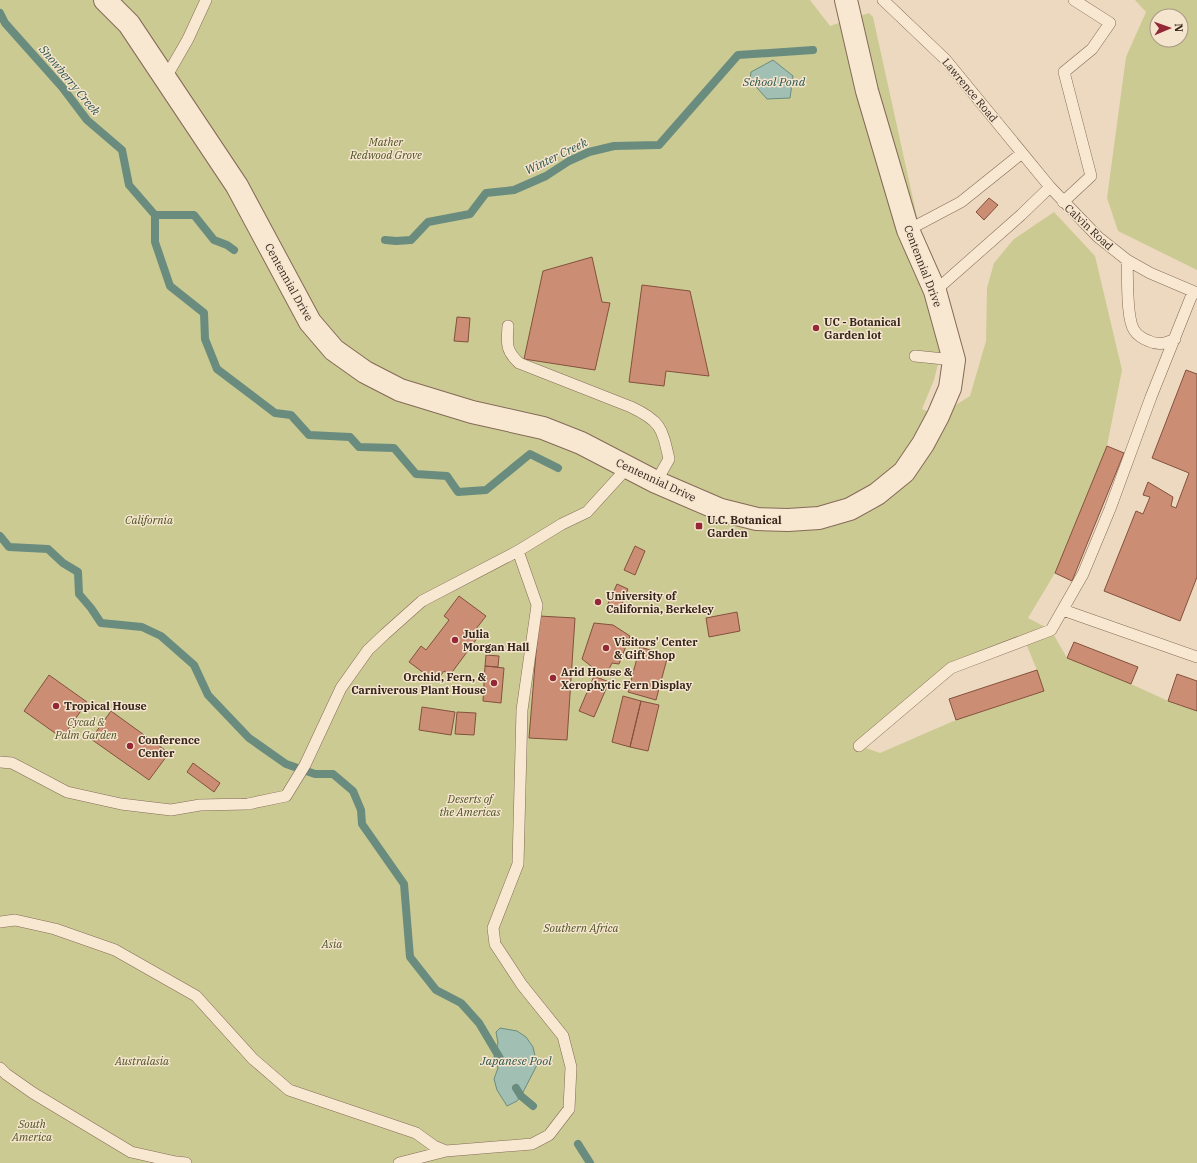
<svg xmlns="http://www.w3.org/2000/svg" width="1197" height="1163" font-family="'IBM Plex Serif',serif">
	<rect width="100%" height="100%" fill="#edd9bf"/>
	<!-- green -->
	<path fill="#cbca93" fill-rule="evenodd" d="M0,0h810l20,26 39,-13 4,4 71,323 -10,40 -12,29 16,7 32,-20 16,-55 1,-53 7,-25 20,-24 40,-27 41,44 27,114 -15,76 -52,127 -27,45 23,12 16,28 64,26 37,17 29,10v452h-1197zM1025,641l12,29 7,21 -88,29 -76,33 -20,-7 91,-78z
		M1135,0h62v270l-79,-39 -11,-33 19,-141 20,-45zM1157,16h24v24h-24z"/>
	<!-- water -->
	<path fill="#a2bfb3" stroke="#698c7f" d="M773,60l20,16 -3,22 -23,1 -17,-19 1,-8z
		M500,1028l17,3 9,6 7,10 4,18 -16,31 -4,5 -10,5 -10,-16 -3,-11 4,-11 -4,-11 4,-14 -2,-11z"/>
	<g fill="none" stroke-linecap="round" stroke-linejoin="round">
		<!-- stream -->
		<path stroke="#698c7f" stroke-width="8" d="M0,13l5,10 57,64 25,33 35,30 7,35 26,30v27l15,44 34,27 1,26 12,30 58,44 16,2 18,20 41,2 9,10 35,1 22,26 31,2 11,16 28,-2 44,-36 28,14
			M155,215h39l20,25 13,5 7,5
			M385,240l11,1 15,-1 17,-18 42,-8 16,-21 28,-3 32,-14 23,-15 20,-9 25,-6 45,-1 79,-90 75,-5
			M0,536l9,11 39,2 15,14 15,9 1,22 12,14 10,15 41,4 19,9 33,29 14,30 41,43 37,26 29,10h18l20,17 8,19 1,14 42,60 6,73 26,33 25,13 18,20 22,37
			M516,1088l5,8 12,10
			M578,1144l12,19"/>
	</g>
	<!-- building -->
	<path fill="#cb8e74" stroke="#84513d" d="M989,198l9,7 -14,15 -8,-8z
		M592,257l10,45 8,1 -15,67 -71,-11 19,-88z
		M642,285l48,6 19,85 -43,-5 -2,15 -35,-4z
		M457,317l13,1 -2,24 -14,-1z
		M1186,370l11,4v203l-17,44 -76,-30 32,-80 7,3 7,-17 -7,-2 5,-13 25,15 -2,9 5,2 13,-35 -37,-15z
		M1107,446l17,7 -52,128 -17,-8z
		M635,546l10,5 -10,24 -11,-5z
		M617,584l11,5 -10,24 -12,-5z
		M459,596l27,20 -10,13 5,4 -31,42 -6,-4 -8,11 -27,-20 12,-16 5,4 23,-30 -5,-4z
		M737,612l3,19 -31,6 -3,-19z
		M539,616l36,2 -8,122 -38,-2z
		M594,623l19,2 17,11 -11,28 -7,-1 -4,8 -12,-1 -14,-11z
		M1074,642l64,25 -7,17 -64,-26z
		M640,647l28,8 -12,45 -28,-8z
		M486,655l13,1 -1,11 -13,-1z
		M485,666l19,2 -3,35 -18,-2z
		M1037,670l7,21 -88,29 -7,-21z
		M1177,674l20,7v30l-29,-10z
		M49,675l38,27 -25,36 -38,-27z
		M594,676l15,6 -15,35 -15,-6z
		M623,696l18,5 -11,46 -18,-5z
		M641,701l18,4 -11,46 -18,-4z
		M422,707l33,5 -4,23 -32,-5z
		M111,711l58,42 -20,27 -58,-41z
		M457,712l19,1 -2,22 -19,-1z
		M193,763l27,20 -6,9 -27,-20z"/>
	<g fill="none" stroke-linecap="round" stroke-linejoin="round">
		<defs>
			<path id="service" d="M883,0l62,59 105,128 48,50 29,23 23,13 47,20
				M165,79l23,-40 18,-39
				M1063,202l28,-26 -27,-104 28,-23 18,-26 -36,-23
				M908,230l53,-28 61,-49
				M1127,260c1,16 -1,58 7,70 4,6 9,9 15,11 10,5 17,2 26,-2
				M935,291l86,-76 29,-28
				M508,326c-1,17 -3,24 11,37l112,44c30,14 31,21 38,52l-13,23
				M915,356l39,4
				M1063,610l134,47
				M859,746l92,-78 100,-38 32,-56 27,-65 41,-112 42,-105
				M0,762l12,1 55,29 54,12 50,6 29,-5 48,-1 38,-8 19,-31 36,-77 27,-38 17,-16 37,-33 96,-50 44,-27 25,-12 40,-44
				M0,922l15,-2 40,9 60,21 81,46 57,63 36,31 127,43 18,13 12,5
				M0,1068l6,6 27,19 98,59 45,10 10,1
				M399,1163l47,-12 86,-7 17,-9 20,-26 2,-42 -8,-31 -41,-51 -27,-41 -2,-16 25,-64 4,-154 15,-105 -19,-54"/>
			<path id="tertiary" d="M105,0l24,24 108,162 73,136 24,28 31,22 35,18 72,22 71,16 38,15 75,39 65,28 36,9 31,1 31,-2 31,-9 27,-15 27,-22 19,-28 15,-28 12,-28 4,-28 -19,-69 -27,-61 -41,-139 -21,-91"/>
		</defs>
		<!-- service casing -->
		<use href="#service" stroke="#856a57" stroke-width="12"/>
		<!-- tertiary casing -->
		<use href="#tertiary" stroke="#856a57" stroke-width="24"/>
		<!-- service -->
		<use href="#service" stroke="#f8e8d1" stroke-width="11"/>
		<!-- tertiary -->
		<use href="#tertiary" stroke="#f8e8d1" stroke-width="22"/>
	</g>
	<!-- markers -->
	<g fill="#942836" stroke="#f5e5ce" stroke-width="1.5">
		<circle cx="816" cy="328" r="4"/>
		<rect x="695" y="522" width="8" height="8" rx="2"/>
		<circle cx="598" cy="602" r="4"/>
		<circle cx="455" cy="640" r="4"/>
		<circle cx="606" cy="648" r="4"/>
		<circle cx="553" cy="678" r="4"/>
		<circle cx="494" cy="683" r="4"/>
		<circle cx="56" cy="706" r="4"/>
		<circle cx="130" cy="746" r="4"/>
	</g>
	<g text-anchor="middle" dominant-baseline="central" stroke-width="3" stroke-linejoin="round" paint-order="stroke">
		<!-- street labels -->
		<g font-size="11" fill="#35251c" stroke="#f5e5ce">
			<text transform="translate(970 90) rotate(50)">Lawrence Road</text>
			<text transform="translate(1089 227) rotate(43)">Calvin Road</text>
			<text transform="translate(923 266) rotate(69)">Centennial Drive</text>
			<text transform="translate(289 282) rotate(61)">Centennial Drive</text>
			<text transform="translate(656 480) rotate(25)">Centennial Drive</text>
		</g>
		<!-- park labels -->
		<g font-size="11" font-style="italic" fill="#4b5123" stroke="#f5e5ce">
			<text x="386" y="142">Mather<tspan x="386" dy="13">Redwood Grove</tspan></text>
			<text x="149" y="520">California</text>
			<text x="86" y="722">Cycad &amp;<tspan x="86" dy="13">Palm Garden</tspan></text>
			<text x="470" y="799">Deserts of<tspan x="470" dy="13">the Americas</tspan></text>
			<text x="581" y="928">Southern Africa</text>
			<text x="332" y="944">Asia</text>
			<text x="142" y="1061">Australasia</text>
			<text x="32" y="1124">South<tspan x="32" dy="13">America</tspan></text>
		</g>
		<!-- poi labels -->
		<g font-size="11" font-weight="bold" fill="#35251c" stroke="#f5e5ce" text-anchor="start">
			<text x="824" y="322">UC - Botanical<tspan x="824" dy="13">Garden lot</tspan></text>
			<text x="707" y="520">U.C. Botanical<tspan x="707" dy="13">Garden</tspan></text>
			<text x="606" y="596">University of<tspan x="606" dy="13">California, Berkeley</tspan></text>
			<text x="463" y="634">Julia<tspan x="463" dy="13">Morgan Hall</tspan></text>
			<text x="614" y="642">Visitors' Center<tspan x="614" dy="13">&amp; Gift Shop</tspan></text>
			<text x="561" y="672">Arid House &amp;<tspan x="561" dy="13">Xerophytic Fern Display</tspan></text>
			<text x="486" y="677" text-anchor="end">Orchid, Fern, &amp;<tspan x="486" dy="13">Carniverous Plant House</tspan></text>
			<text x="64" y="706">Tropical House</text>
			<text x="138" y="740">Conference<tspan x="138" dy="13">Center</tspan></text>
		</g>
		<!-- water labels -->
		<g font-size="12" font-style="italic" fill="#2b554d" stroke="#f5e5ce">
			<text transform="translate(70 80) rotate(50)">Snowberry Creek</text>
			<text x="774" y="81">School Pond</text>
			<text transform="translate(556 156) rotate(-26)">Winter Creek</text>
			<text x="516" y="1060">Japanese Pool</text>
		</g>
	</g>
	<!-- north arrow -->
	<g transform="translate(1169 28) rotate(88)"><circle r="19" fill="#f5e5ce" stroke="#a89887"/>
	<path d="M0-3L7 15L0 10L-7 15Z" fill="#942836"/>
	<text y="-6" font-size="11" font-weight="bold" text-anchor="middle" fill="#35251c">N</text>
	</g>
</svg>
